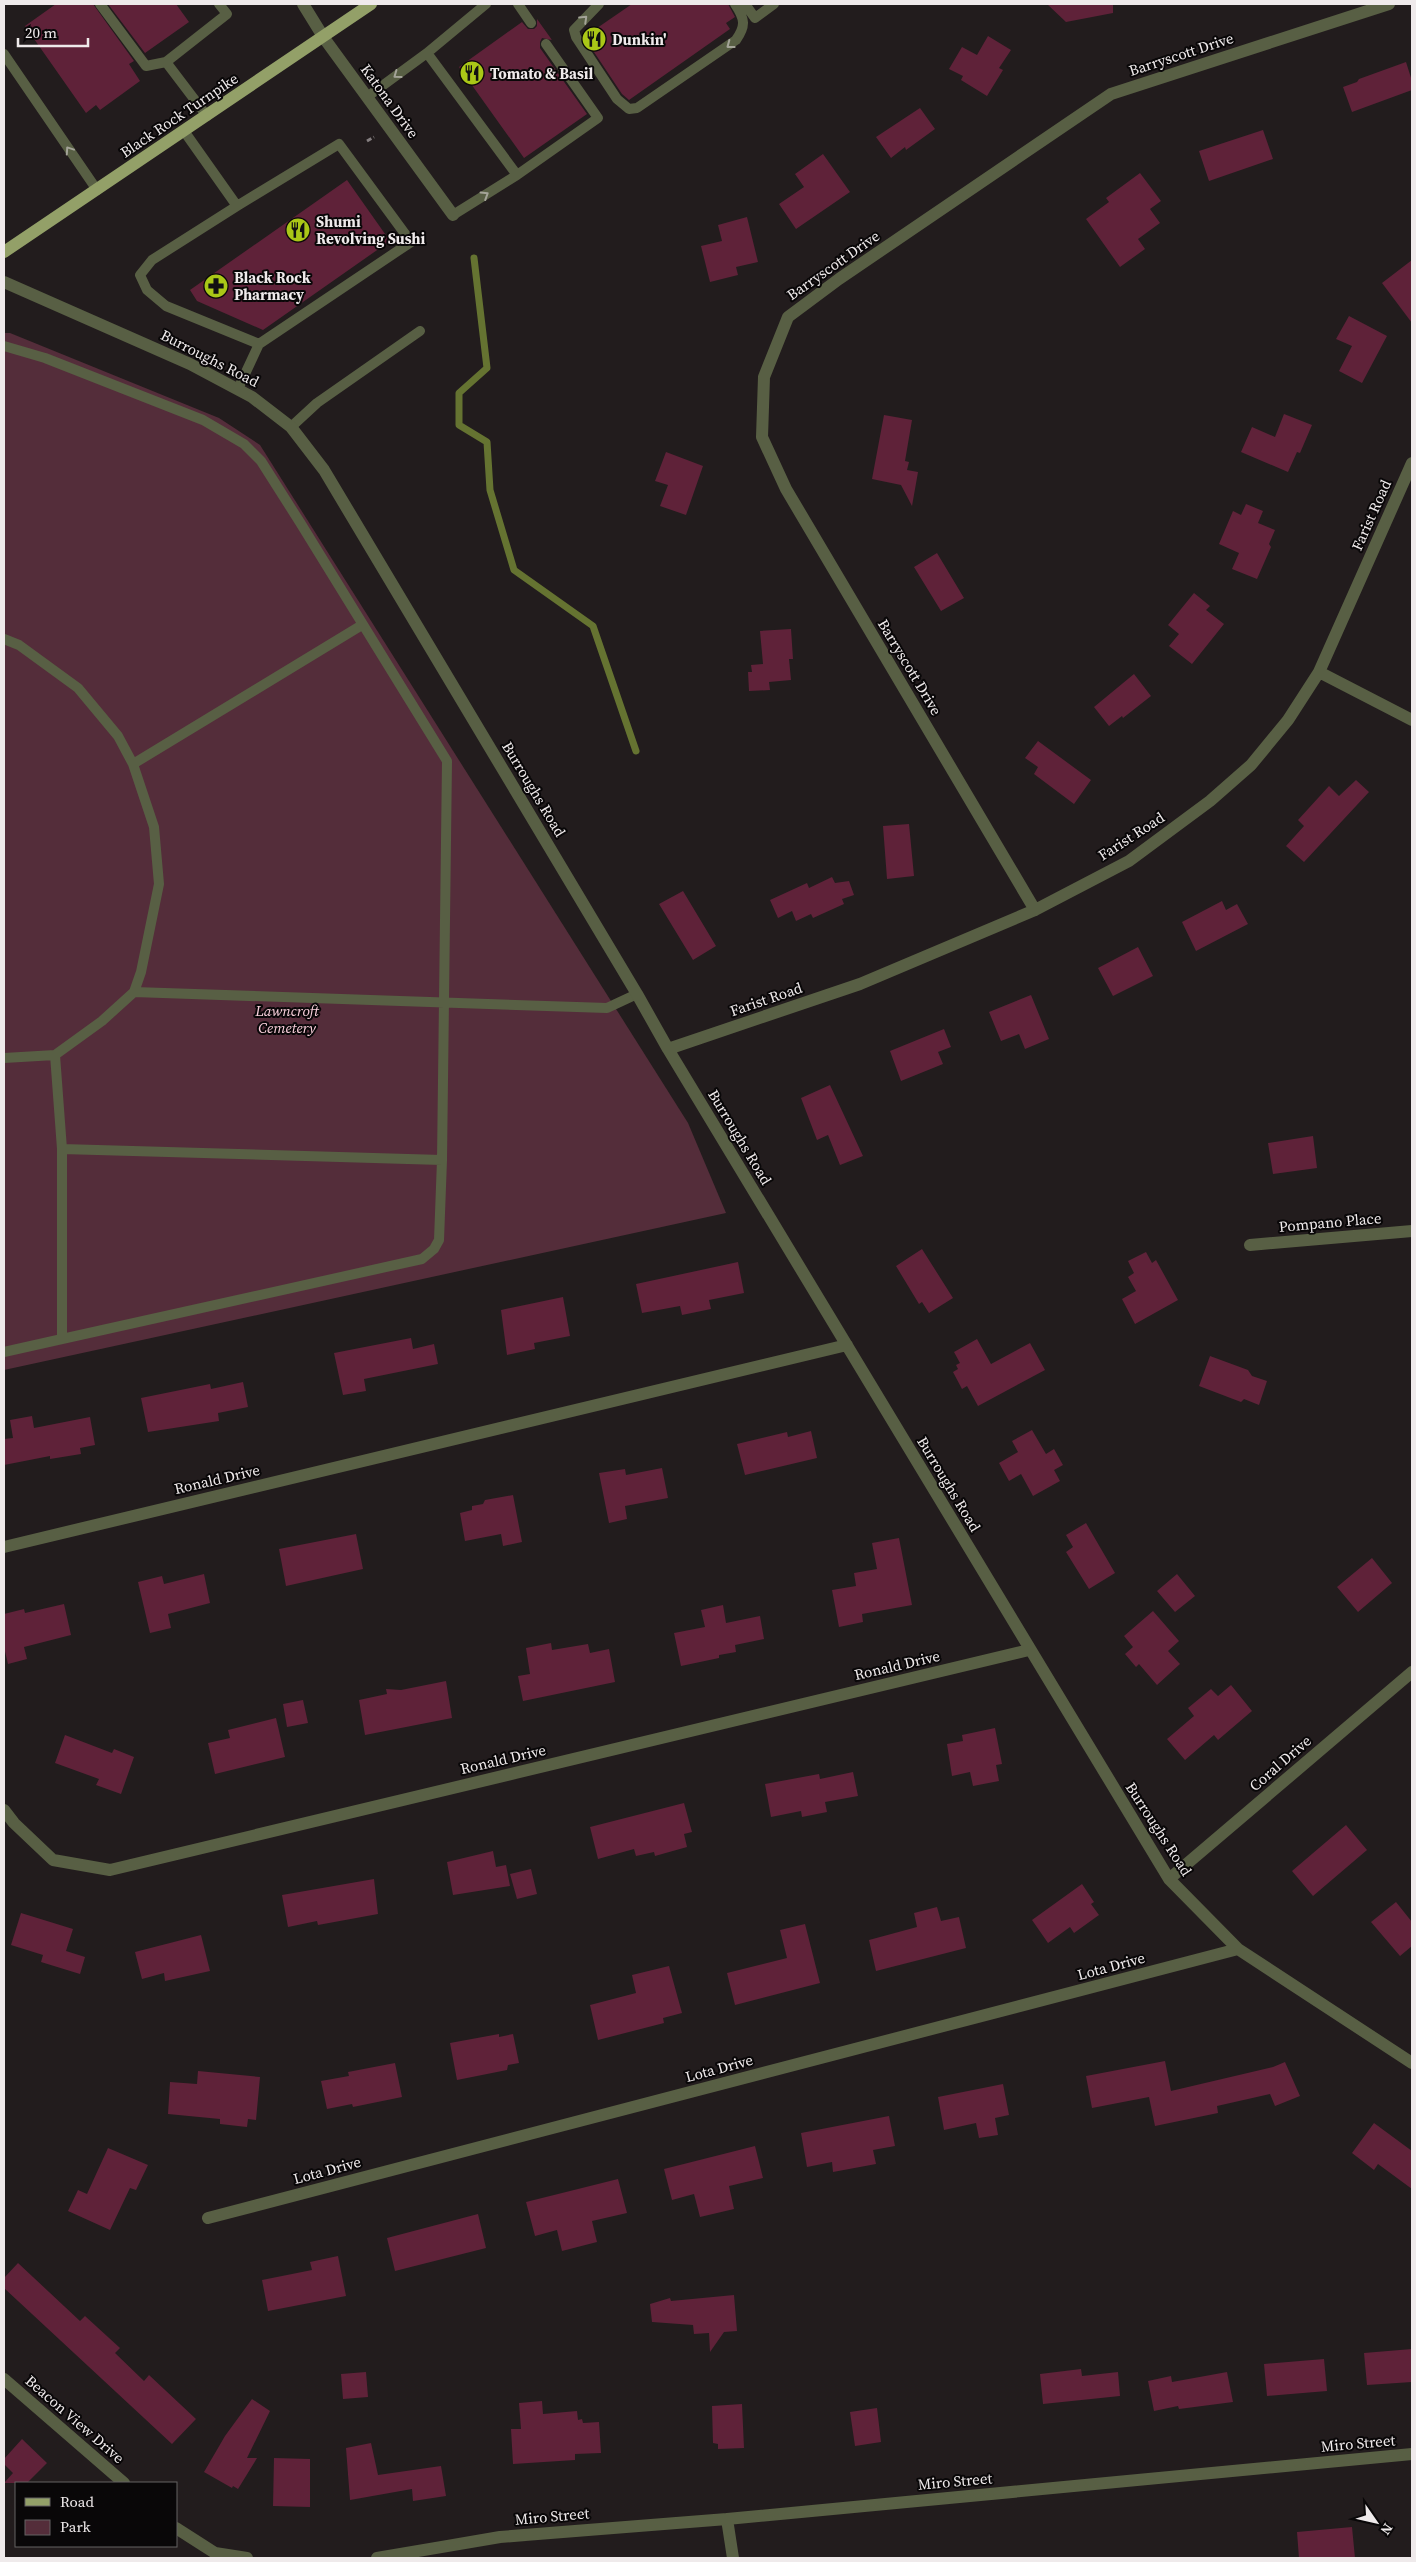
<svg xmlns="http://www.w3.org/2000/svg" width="1416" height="2562" font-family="'Source Serif 4',serif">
	<rect width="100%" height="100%" fill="#221c1d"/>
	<!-- green -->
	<path fill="#542d3a" d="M4,333h6l209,85 41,27 428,678 38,90 -722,157z"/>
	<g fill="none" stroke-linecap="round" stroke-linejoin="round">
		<!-- stream -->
		<path stroke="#657331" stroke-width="7" d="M474,258l13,110 -28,25v32l28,17 3,48 24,80 79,56 43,125"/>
	</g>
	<!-- building -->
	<path fill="#5f2239" d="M56,4h37l41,57 -5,3 11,17 -40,29 -4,-5 -10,8 -61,-87z
		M108,4h68l13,18 -44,31z
		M632,4h96l7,13 -9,6 4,6 -101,71 -7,-6 -38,-57z
		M1047,4h66v9l-47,9z
		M537,19l15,21 -10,-2 -2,4v6l47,66 -63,44 -65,-91 63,-45 6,7h6l3,-3z
		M988,36l23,14 -12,18 4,2 -16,26 -26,-16 2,-4 -14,-7 13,-22 15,8z
		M1406,62l6,19v9l-60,22 -9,-25 14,-5 2,-3z
		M920,108l15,21 -29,21 -1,-3 -14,11 -15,-21z
		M1263,130l10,29 -64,22 -10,-30z
		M823,154l27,38 -54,37 -17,-25 25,-17 -9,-13z
		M1140,173l21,28 -11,8 10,14 -22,16 7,10 -25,18 -34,-48 23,-17 -3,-4z
		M347,180l43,61 -127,89 -66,-29 -7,-11z
		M747,217l11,45 -22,5 2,8 -28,7 -9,-36 21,-5 -4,-16z
		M1412,260v63l-30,-40z
		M1349,316l38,20 -25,47 -23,-12 13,-25 -16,-7z
		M1284,414l28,11 -12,28 -3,-1 -9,20 -47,-20 11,-25 23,10z
		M884,415l28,5 -7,41 4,1 -2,8 11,2 -6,34 -11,-21 -29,-6z
		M666,452l37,14 -17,49 -26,-9 8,-21 -13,-4z
		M1246,504l17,7 -5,12 17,7 -6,14 2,3 -14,32 -25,-10 7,-16 -20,-9 14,-33 8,4z
		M937,553l27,45 -23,13 -27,-44z
		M1194,593l16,13 -4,4 18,14 -32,40 -23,-18 10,-12 -11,-9z
		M791,629l2,30h-4l2,21 -22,2 1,8 -21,1 -1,-19h4l-1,-7 12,-1 -3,-33z
		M1134,674l17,22 -28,22 -1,-2 -13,10 -15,-19z
		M1038,741l53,39 -17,24 -40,-30 4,-7 -13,-9z
		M1356,780l13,12 -65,70 -18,-16 18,-20 -6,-6 31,-34 10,10z
		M909,824l5,52 -27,3 -4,-53z
		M832,877l3,6 14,-2 5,14 -12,4 2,5 -31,14 -2,-4 -15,7 -4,-10 -14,7 -8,-18 37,-17 2,5z
		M683,891l33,55 -23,14 -34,-56z
		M1222,901l4,9 11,-6 11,20 -52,27 -14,-29z
		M1138,947l15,29 -40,20 -15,-28z
		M1031,995l18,44 -24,10 -6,-15 -18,7 -12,-29z
		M944,1029l7,18 -13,5 5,12 -42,17 -11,-30z
		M830,1085l33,71 -23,9 -12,-30 -11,5 -16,-42z
		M1313,1136l4,32 -44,6 -5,-31z
		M922,1249l31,49 -24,15 -7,-11 -3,2 -23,-38z
		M1146,1252l6,11 4,-3 22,40 -43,24 -13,-25 14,-8 -8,-14 6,-4 -6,-12z
		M738,1262l6,31 -35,7 2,9 -29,6 -2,-9 -38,7 -6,-29z
		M563,1297l7,39 -36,7 1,6 -28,6 -6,-45z
		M411,1338l2,11 21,-5 4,20 -74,15 2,12 -23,4 -9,-42z
		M977,1339l14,25 39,-21 15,27 -67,36 -11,-20 -5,3 -9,-17 5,-3 -2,-4 4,-2 -6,-11z
		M1210,1356l38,14 4,6 15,5 -8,24 -15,-6 -3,3 -42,-16z
		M243,1382l5,25 -30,6 1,8 -71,11 -7,-34 69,-14 1,5z
		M32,1416l2,12 56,-11 5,28 -15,3 1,6 -31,5v-3l-46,9v-26l9,-1 -3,-18z
		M1032,1430l14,24 8,-5 9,16 -9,5 6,11 -27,15 -12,-22 -12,7 -10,-18 19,-11 -6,-11z
		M811,1431l6,27 -72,17 -8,-31 50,-12 1,5z
		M662,1468l6,30 -43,8 2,13 -18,4 -10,-50 26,-4 1,6z
		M513,1495l9,47 -19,4 -2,-12 -36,7 -5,-28 12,-3v-4l11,-2 2,-4z
		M1086,1523l29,50 -26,16 -23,-37 7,-5 -7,-12z
		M356,1534l7,35 -77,17 -7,-37z
		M899,1538l13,67 -50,9 1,8 -24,5 -7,-37 24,-4 -2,-13 23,-4 -5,-26z
		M1372,1558l20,25 -34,29 -21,-25z
		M204,1574l6,29 -42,11 3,14 -21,5 -12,-51 24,-6 2,8z
		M1177,1574l18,22 -20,16 -18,-21z
		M64,1604l7,31 -47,12 3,12 -19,5 -4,-17v-33l20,-5 1,4z
		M723,1605l3,18 34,-7 4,23 -29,6 1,7 -17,3v3l-38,8 -7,-33 31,-6 -4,-17z
		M1153,1611l26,30 -11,10 12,13 -23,21 -18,-21 -3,3 -11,-13 8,-7 -9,-11z
		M551,1643l1,7 36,-6 2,9 19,-4 6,33 -92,19 -5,-25 12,-2 -4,-26z
		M446,1681l6,37 -87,17 -6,-35 28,-6 -1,-5 15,1z
		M1231,1685l21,26 -34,29 -4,-5 -29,25 -18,-21 27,-23 -6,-8 23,-19 7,7z
		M303,1700l5,23 -21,4 -4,-23z
		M276,1718l9,39 -70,17 -7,-31 22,-5 -2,-8z
		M995,1728l7,36 -6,1 3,16 -26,5 -3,-14 -18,4 -5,-32 16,-3 -1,-6z
		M65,1735l47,18 2,-4 20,8 -13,37 -25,-9 3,-6 -44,-16z
		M853,1772l5,24 -33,6 2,10 -25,5 -1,-6 -30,6 -6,-33 54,-10 1,5z
		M684,1803l8,29 -8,2 3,13 -32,9 -1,-4 -18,4 -2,-7 -36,10 -8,-32z
		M1346,1825l21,25 -54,46 -21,-25z
		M493,1851l3,16 10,-2 4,21 -57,9 -6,-33z
		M531,1869l6,25 -20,5 -7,-25z
		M374,1879l4,35 -60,11 -1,-4 -29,6 -6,-32z
		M1082,1884l12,18 -3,2 8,11 -25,18 -4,-6 -22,16 -16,-23z
		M1396,1902l16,20v24l-12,10 -29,-34z
		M937,1907l4,14 18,-4 7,31 -90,23 -7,-31 48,-13 -3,-14z
		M21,1913l52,16 -7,22 19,6 -5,17 -39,-12 2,-7 -32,-10z
		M805,1924l15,59 -85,22 -8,-32 60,-15 -7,-28z
		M201,1935l9,36 -45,10 -1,-8 -22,6 -7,-27z
		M669,1966l13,47 -19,5 1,5 -66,17 -8,-35 46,-12 -4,-18z
		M499,2034v3l14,-3 6,29 -11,2 -1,5 -50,10 -7,-37z
		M1165,2061l6,30 102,-24 12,-5 15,34 -25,10 -5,-12 -53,12 1,7 -63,13 -6,-29 -57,11 -6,-32z
		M395,2063l7,34 -49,10 -1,-3 -25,5 -6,-28 28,-5 -1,-4z
		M198,2071l62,6 -4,43 -8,-1 -1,8 -27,-3v-5l-52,-5 2,-32 27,2z
		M1003,2084l6,31 -14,3 3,17 -19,3 -3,-15 -32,7 -6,-33z
		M889,2116l6,30 -22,4 3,14 -43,8 -1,-10 -25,5 -6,-34z
		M1374,2123l38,28v38l-34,-25 -4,6 -22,-17z
		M755,2146l8,32 -34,8 5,23 -34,8 -6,-23 -22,6 -8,-31z
		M108,2148l40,17 -12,25 -6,-2 -20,42 -42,-19 10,-21 9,4z
		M618,2179l9,34 -35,8 5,21 -35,9 -5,-21 -22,6 -9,-34z
		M478,2214l8,34 -91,23 -8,-33z
		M338,2256l8,40 -78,15 -6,-31 50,-10 -2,-8z
		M18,2263l62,58 5,-5 35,32 -5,5 29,28 5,-6 47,44 -24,25 -168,-156v-10z
		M734,2295l3,36 -13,1 -14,20 -1,-19 -15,1 -1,-9 -41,-3 -2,-18 20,-6 1,3z
		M1412,2349v33l-45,3 -3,-32z
		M1324,2359l3,32 -60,5 -3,-32z
		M1081,2369l1,7 36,-4 2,24 -77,8 -3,-30z
		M366,2372l2,25 -25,2 -2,-25z
		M1227,2372l6,30 -54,7 -1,-3 -24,5 -6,-30 23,-5 1,6z
		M252,2399l18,12 -23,47h10l-19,31 -5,-3 -1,2 -28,-16 21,-36z
		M542,2401l1,13 34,-3 1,9 4,-1 1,4 16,-1 2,31 -26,1v6l-62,4 -2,-35h10l-2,-26z
		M742,2404l2,44 -26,1v-5l-5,-1 -1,-37z
		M877,2408l4,34 -26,4 -5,-34z
		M22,2439l25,24 -20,20h-23l9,-10 -9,-9v-5z
		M371,2443l7,32 63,-9 5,30 -33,5 -1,-12 -62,11 -4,-52z
		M274,2458l36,1v48l-37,-1z
		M1352,2527l3,31h-56l-2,-26z"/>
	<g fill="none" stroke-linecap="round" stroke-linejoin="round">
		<!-- path -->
		<path stroke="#857f80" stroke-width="3" stroke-dasharray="5 2.5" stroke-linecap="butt" d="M367,141l7,-4"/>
		<!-- service -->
		<path stroke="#585f44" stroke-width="10" d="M100,4l46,62 20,-4 61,-48 -8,-10
			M486,4l-59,49 90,122
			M518,4l13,19
			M599,4l-25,26 2,7 41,62 12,10 8,-1 99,-68c10,-14 9,-21 -1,-36
			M745,4l10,14 19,-14
			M4,54l93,136
			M166,62l41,54
			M367,97l60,-44
			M184,131l53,75 -85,54 -12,15 7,15 19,16 93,38 152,-102 -72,-98 -102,62
			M453,215l64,-40 81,-57 -52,-74
			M4,346l41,12 158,62 41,24 17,17 40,63 146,237 -5,399
			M238,389l21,-45
			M291,427l26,-24 103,-72
			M4,639l15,6 59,43 40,48 15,28 21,63 5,57 -18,88 -7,20 -32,29 -47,34 -51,3
			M133,764l229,-139
			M134,992l473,16 30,-14
			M62,1149l380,11 -3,80 -5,9 -12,10 -360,80
			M4,1352l58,-13v-190l-7,-94"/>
		<!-- minor -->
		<path stroke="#585f44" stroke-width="12" d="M303,4l21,34 129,177
			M4,282l186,82 62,33 39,30 33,43 313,524 31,55 501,830 69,70 174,114
			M1319,672l93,48
			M1035,910l-249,-421 -24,-52 2,-60 24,-60 51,-38 272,-185 278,-90
			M668,1049l192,-65 175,-74 94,-49 81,-60 41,-36 37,-45 31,-48 93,-209
			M1250,1245l162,-14
			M4,1547l843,-202
			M4,1810l10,13 39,37 57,10 919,-220
			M1169,1879l243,-207
			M208,2218l1030,-269
			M4,2379l120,104
			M727,2519l6,39
			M176,2528l39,25 32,5
			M377,2558l123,-21 227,-18 685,-65"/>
		<!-- primary -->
		<path stroke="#93a068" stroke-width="12" d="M4,252l367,-248"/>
	</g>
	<!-- one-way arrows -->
	<defs><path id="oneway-chevron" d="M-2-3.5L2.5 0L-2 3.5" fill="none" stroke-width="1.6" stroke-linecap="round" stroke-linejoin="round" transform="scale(1.25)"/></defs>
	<g stroke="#a4a498">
		<use href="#oneway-chevron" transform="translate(584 19) rotate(-44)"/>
		<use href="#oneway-chevron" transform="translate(730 45) rotate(143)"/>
		<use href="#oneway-chevron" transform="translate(397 75) rotate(144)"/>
		<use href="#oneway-chevron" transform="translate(69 150) rotate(-124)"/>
		<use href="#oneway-chevron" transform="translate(485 195) rotate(-32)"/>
	</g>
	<!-- icons -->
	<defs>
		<symbol id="restaurant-disc" viewBox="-11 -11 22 22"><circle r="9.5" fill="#aac717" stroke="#090708"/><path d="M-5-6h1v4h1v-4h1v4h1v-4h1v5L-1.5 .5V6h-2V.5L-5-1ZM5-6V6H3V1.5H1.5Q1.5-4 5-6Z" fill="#111"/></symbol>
		<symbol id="pharmacy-disc" viewBox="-11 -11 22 22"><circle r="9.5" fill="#aac717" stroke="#090708"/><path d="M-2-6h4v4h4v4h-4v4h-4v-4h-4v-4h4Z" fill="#111"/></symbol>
	</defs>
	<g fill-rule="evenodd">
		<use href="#restaurant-disc" x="580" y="25" width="28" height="28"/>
		<use href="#restaurant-disc" x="458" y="59" width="28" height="28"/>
		<use href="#restaurant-disc" x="284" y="216" width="28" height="28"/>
		<use href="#pharmacy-disc" x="202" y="272" width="28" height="28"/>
	</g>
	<g text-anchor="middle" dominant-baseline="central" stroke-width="4" stroke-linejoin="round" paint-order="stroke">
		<!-- poi labels -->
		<g font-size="15" font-weight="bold" fill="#efeaeb" stroke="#090708" text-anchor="start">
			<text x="612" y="39">Dunkin'</text>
			<text x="490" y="73">Tomato &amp; Basil</text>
			<text x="316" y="221">Shumi<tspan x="316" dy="17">Revolving Sushi</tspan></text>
			<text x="234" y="277">Black Rock<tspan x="234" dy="17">Pharmacy</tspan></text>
		</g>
		<!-- street labels -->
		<g font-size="15" fill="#efeaeb" stroke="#090708">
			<text transform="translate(1181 54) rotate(-18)">Barryscott Drive</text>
			<text transform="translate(390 101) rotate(54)">Katona Drive</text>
			<text transform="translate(179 115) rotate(-34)">Black Rock Turnpike</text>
			<text transform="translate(833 265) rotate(-35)">Barryscott Drive</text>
			<text transform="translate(210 358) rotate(27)">Burroughs Road</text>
			<text transform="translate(1371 515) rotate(-66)">Farist Road</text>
			<text transform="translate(910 667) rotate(59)">Barryscott Drive</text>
			<text transform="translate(534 789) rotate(59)">Burroughs Road</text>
			<text transform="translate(1131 836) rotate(-33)">Farist Road</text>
			<text transform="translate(766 999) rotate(-19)">Farist Road</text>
			<text transform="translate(740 1137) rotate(59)">Burroughs Road</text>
			<text transform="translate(1330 1222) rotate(-5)">Pompano Place</text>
			<text transform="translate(217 1479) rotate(-13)">Ronald Drive</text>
			<text transform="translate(949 1484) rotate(59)">Burroughs Road</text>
			<text transform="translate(897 1665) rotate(-13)">Ronald Drive</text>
			<text transform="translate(503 1759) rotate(-13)">Ronald Drive</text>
			<text transform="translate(1280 1763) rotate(-41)">Coral Drive</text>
			<text transform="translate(1159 1829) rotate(57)">Burroughs Road</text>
			<text transform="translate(1111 1966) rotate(-15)">Lota Drive</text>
			<text transform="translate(719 2068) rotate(-15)">Lota Drive</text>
			<text transform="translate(327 2170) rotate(-15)">Lota Drive</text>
			<text transform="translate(75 2419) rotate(41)">Beacon View Drive</text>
			<text transform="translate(1358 2443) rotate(-5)">Miro Street</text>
			<text transform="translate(955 2481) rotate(-5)">Miro Street</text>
			<text transform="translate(552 2516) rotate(-5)">Miro Street</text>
		</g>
		<!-- park labels -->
		<g font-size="15" font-style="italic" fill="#fbd1dd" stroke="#090708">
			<text x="287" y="1010">Lawncroft<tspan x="287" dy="17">Cemetery</tspan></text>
		</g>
	</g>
	<!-- border -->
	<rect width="1416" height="2562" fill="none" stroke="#efeaeb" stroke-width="10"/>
	<!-- legend -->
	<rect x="15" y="2482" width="162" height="65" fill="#090708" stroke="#656263"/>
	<rect x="25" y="2498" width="25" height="8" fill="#93a068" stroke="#656263"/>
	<text x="60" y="2507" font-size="15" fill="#efeaeb">Road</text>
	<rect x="25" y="2520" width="25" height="15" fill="#542d3a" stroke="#656263"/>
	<text x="60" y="2532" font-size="15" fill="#efeaeb">Park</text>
	<!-- north arrow -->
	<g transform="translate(1376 2522) rotate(124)" stroke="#090708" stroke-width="4" paint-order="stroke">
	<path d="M0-4L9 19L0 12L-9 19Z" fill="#efeaeb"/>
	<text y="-8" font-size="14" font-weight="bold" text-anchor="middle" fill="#efeaeb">N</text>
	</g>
	<!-- scale -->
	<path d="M18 38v8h70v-8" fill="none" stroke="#efeaeb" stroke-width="2.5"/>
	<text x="25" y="38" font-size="15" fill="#efeaeb" stroke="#090708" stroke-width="4" paint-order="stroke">20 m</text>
</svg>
